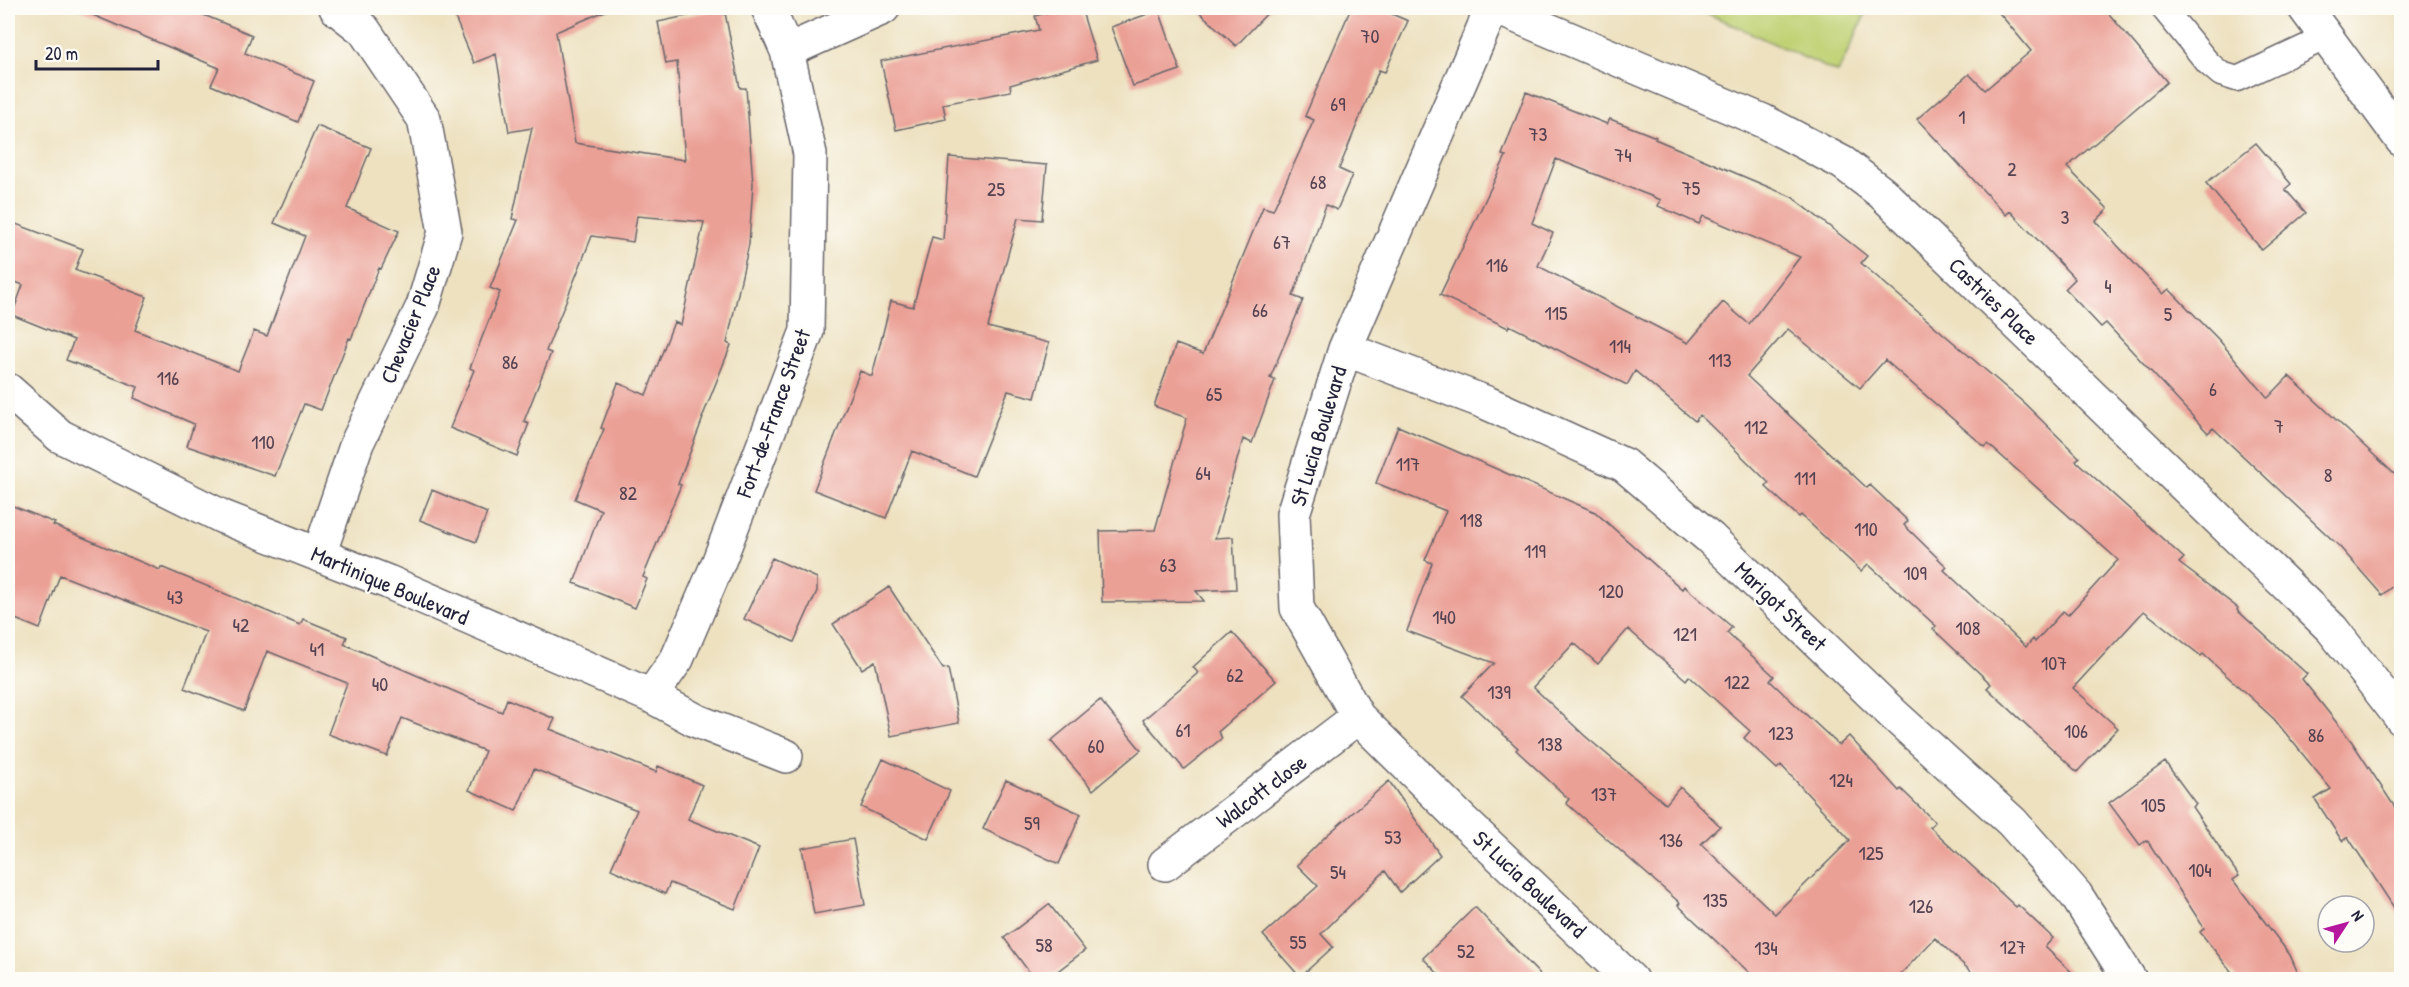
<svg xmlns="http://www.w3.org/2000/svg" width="2409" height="987" font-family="'Patrick Hand',sans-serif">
	<rect width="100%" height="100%" fill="#fdfcf7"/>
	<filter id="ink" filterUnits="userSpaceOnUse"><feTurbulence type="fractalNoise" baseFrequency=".0167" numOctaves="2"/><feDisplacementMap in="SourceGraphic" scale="12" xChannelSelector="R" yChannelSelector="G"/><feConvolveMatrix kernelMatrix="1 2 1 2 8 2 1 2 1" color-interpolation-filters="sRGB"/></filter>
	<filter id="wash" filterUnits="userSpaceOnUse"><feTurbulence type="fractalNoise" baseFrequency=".008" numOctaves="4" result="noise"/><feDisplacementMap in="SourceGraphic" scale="24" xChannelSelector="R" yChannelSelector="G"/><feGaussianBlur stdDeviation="1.35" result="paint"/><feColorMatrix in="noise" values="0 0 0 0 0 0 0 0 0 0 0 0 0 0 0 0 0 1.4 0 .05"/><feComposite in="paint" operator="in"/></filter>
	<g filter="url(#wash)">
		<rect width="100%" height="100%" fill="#ede1c0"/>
		<!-- green -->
		<path fill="#bfd173" stroke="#707a57" stroke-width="1.5" d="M1696,8h172l-30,65z"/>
		<g id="blocks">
			<!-- building -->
			<path fill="#eba096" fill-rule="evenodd" d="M76,8h111l65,27 -7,18 69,28 -16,41 -87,-37 8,-17z
				M451,8h161l-56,24 19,111 110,17 -8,-98 -11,2 -8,-42 66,-14 16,80h6l7,96 -4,60 -22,99 4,2 -29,73h1l-25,66 3,1 -38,92 4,2 -12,29 -61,-25 27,-73 -26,-11 29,-70 -3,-1 17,-45 28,12 28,-73 7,3 23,-103 -67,-6 -4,26 -41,-6 -46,115 5,2 -27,68 5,2 -12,33 -67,-28 24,-58 -4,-2 30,-76 -10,-4 28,-68 -6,-1 20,-91 -23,4 -13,-78 -22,9z
				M1064,8h17l16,52 -87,25 1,6 -68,13 3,15 -50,11 -15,-69 158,-31 -4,-14z
				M1195,8h77l-36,38z
				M1351,8h27l30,13 -23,51 -6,-2 -40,99 13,6 -15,35 -11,-5 -33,91 10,4 -33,78 5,2 -23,63 -9,-4 -28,99 18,-1 3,52 -40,2 8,10 -102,1 -2,-71 55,-1 32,-112 -33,-12 22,-62 27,10 60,-147 10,3 41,-90 -9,-4z
				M1995,8h109l63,74 -100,85 41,42 -12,12 21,24 46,49 6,-5 50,51 49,58 21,-22 113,105v97l-20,17 -43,-49 -126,-118 -5,5 -102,-110 -5,4 -36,-38 10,-10 -65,-68 -4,4 -89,-96 52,-45 16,16 46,-39z
				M1159,10l21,60 -47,16 -22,-59z
				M1526,92l81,32 3,-5 46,18 -1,2 137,58 75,59 -6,7 163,140 55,54 -3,4 108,97 -5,5 59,45 -1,2 70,64 -5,5 50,63 50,76v102l-54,-83 -6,4 -27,-42 16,-10 -57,-70 -71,-65 -2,2 -57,-45 -71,77 45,40 -41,44 -90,-84 4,-4 -58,-55 3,-3 -68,-62 -7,7 -60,-56 -2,2 -33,-30 3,-4 -69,-68 -5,6 -60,-50 -8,14 -118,-60 -1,3 -68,-33 66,-139 -4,-1zM1556,159l105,41 -3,6 41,18 4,-8 97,41 -51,67 -26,-22 -35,41 -150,-77 15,-33 -21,-10zM1788,329l72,59 25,-28 100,87 3,-3 130,116 -50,55 -5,-4 -28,31 -2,-3 -7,8 -82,-77 3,-3 -43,-42 4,-4 -38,-36 -3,3 -120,-112z
				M317,126l54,22 -24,60 52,23 -18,38 -2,-1 -28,71 -2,-1 -28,72 -17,-6 -29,72 -88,-30 7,-22 -60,-26 4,-11 -72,-27 8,-20 -62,-25 11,-30 -15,-6v-58l75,28 -8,21 72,27 -12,33 103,41 16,-40 13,5 38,-100 -31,-13z
				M2256,143l35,41 -6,5 21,24 -44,37 -56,-67z
				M949,157l98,8 -5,55 -24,-2 -30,109 61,16 -14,55 -27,-7 -34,85 -62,-25 -26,67 -72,-28 46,-119 12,5 19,-75 22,6 19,-70 11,3z
				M1398,426l197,86 87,77 2,-3 48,41 -5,6 47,43 -4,5 69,64 10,-9 50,55 2,-2 34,33 -5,5 86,80 2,-2 35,33 -8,9 35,33h-100l-45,-42 -40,42h-138l-79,-75 2,-2 -114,-100 3,-4 -53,-49 2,-2 -56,-52 32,-33 -87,-32 25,-68 -7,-3 21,-49 -70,-28zM1628,629l58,51 3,-4 61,55 -6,7 33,31 4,-4 69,75 -75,74 -74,-70 19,-18 -40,-39 -14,17 -81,-68 -52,-49 41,-44 24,21z
				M432,490l55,23 -11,29 -56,-22z
				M8,504l47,19 -2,2 107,45 1,-3 139,58 3,-6 44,18 -3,7 158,68 5,-13 48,20 -5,10 106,43 2,-6 44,19 -14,34 71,29 -24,61 -65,-26 -5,11 -54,-25 26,-59 -103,-41 -18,42 -47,-21 16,-39 -83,-33 -15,38 -59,-22 19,-51 -80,-32 -23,60 -60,-23 22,-56 -146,-57 -20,54 -32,-13z
				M772,558l45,20v13l-23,51 -50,-23z
				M889,587l54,82 5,-1 11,55 -68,13 -16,-75 -13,8 -29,-45z
				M1232,632l44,49 -58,51 4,6 -38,31 -41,-49 55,-47 -5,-6z
				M1100,700l41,50 -48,40 -42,-49z
				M883,759l67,32 -22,48 -67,-32z
				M2165,762l31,42 -4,3 47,69 -6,4 57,75 11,25h-63l-38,-48 4,-4 -57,-88 -7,5 -31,-42z
				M1006,780l75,34 -22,50 -76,-35z
				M1389,781l51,74 -40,37 -15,-21 -64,63 12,13 -33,30 -37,-42 55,-49 -21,-21 29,-29z
				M853,839l12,66 -51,9 -12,-66z
				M1049,904l36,46 -39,30h-11l-31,-42z
				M1475,907l70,73h-101l-21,-22z"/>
		</g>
	</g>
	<g filter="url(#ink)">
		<use href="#blocks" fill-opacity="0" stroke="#69656a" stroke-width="1.5"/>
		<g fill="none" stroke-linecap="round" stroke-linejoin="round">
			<defs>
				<path id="service" d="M2163,8l45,55 13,11 16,5 90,-42"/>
				<path id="minor" d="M1492,8l-147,341 -52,165 4,94 61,109 104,103 169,160
					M1497,8l266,113 80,42 39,30 450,436 70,90
					M787,51l96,-43
					M1345,349l142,54 137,62 86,73 183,176 119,108 64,73 54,85
					M8,390l52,46 163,81 165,65 263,114 46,25 89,35
					M319,555l38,-112 66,-137 22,-74 -21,-113 -60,-89 -28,-22
					M651,696l26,-37 42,-98 88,-230 3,-177 -23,-103 -19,-43
					M1165,864l193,-147"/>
				<path id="tertiary" d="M2305,8l97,132"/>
			</defs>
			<!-- service casing -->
			<use href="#service" stroke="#69656a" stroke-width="27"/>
			<!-- minor casing -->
			<use href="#minor" stroke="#69656a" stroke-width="36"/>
			<!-- tertiary casing -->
			<use href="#tertiary" stroke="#69656a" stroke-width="36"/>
			<!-- service -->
			<use href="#service" stroke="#fff" stroke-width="24"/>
			<!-- minor -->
			<use href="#minor" stroke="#fff" stroke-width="33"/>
			<!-- tertiary -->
			<use href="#tertiary" stroke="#fff" stroke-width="33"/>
		</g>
	</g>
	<g text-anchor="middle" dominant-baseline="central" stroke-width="4.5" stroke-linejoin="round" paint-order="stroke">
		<!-- number labels -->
		<g font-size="20" fill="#544252">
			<text x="1370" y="35">70</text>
			<text x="1338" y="103">69</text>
			<text x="1962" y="116">1</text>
			<text x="1538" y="133">73</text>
			<text x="1623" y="154">74</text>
			<text x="2012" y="168">2</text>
			<text x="1318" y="181">68</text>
			<text x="1691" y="187">75</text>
			<text x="996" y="188">25</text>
			<text x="2065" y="216">3</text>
			<text x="1282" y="241">67</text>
			<text x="1497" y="264">116</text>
			<text x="2108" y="285">4</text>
			<text x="1260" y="309">66</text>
			<text x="1556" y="312">115</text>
			<text x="2168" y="313">5</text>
			<text x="1620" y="345">114</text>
			<text x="1720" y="359">113</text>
			<text x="510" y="361">86</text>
			<text x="168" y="377">116</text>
			<text x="2213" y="388">6</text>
			<text x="1214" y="393">65</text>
			<text x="2279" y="425">7</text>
			<text x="1756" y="426">112</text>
			<text x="263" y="441">110</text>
			<text x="1408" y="463">117</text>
			<text x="1203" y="472">64</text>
			<text x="2328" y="474">8</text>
			<text x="1805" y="477">111</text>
			<text x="628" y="492">82</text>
			<text x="1471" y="519">118</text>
			<text x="1866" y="528">110</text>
			<text x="1535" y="550">119</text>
			<text x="1168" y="564">63</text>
			<text x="1915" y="572">109</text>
			<text x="1611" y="590">120</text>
			<text x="175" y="596">43</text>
			<text x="1444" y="616">140</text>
			<text x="241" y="624">42</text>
			<text x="1968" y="627">108</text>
			<text x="1685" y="633">121</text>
			<text x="317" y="648">41</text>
			<text x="2054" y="662">107</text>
			<text x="1235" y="674">62</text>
			<text x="1737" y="681">122</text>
			<text x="380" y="683">40</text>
			<text x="1499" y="691">139</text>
			<text x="1183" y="729">61</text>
			<text x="2076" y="730">106</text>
			<text x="1781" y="732">123</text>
			<text x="2316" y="734">86</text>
			<text x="1550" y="743">138</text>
			<text x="1096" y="745">60</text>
			<text x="1841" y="779">124</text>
			<text x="1604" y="793">137</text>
			<text x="2153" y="804">105</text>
			<text x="1032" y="822">59</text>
			<text x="1393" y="836">53</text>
			<text x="1671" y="839">136</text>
			<text x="1871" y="852">125</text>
			<text x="2200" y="869">104</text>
			<text x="1338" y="871">54</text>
			<text x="1715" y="899">135</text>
			<text x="1921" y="905">126</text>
			<text x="1298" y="941">55</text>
			<text x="1044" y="944">58</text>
			<text x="2013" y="946">127</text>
			<text x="1766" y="947">134</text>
			<text x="1466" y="950">52</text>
		</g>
		<!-- street labels -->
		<g font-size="22" fill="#22223b" stroke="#fdfcf7">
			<text transform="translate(1994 301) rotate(44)">Castries Place</text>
			<text transform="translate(410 324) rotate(-68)">Chevacier Place</text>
			<text transform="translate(773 413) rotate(-70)">Fort-de-France Street</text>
			<text transform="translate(1318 436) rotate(-73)">St Lucia Boulevard</text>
			<text transform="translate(390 585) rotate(23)">Martinique Boulevard</text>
			<text transform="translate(1781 606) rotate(44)">Marigot Street</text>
			<text transform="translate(1261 791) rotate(-37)">Walcott close</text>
			<text transform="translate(1530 884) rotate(43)">St Lucia Boulevard</text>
		</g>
	</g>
	<!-- margin -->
	<rect width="2409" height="987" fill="none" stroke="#fdfcf7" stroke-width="30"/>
	<!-- north arrow -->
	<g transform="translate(2346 924) rotate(54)"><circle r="28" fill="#fdfcf7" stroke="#a5a5ac" stroke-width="1.5"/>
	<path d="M0-4.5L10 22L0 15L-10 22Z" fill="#b5179e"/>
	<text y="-9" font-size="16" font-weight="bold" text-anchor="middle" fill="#22223b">N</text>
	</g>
	<!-- scale -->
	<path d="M36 60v9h122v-9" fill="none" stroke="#22223b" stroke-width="3"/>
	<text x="45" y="60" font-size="18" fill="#22223b" stroke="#fdfcf7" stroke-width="4.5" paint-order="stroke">20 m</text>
</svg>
